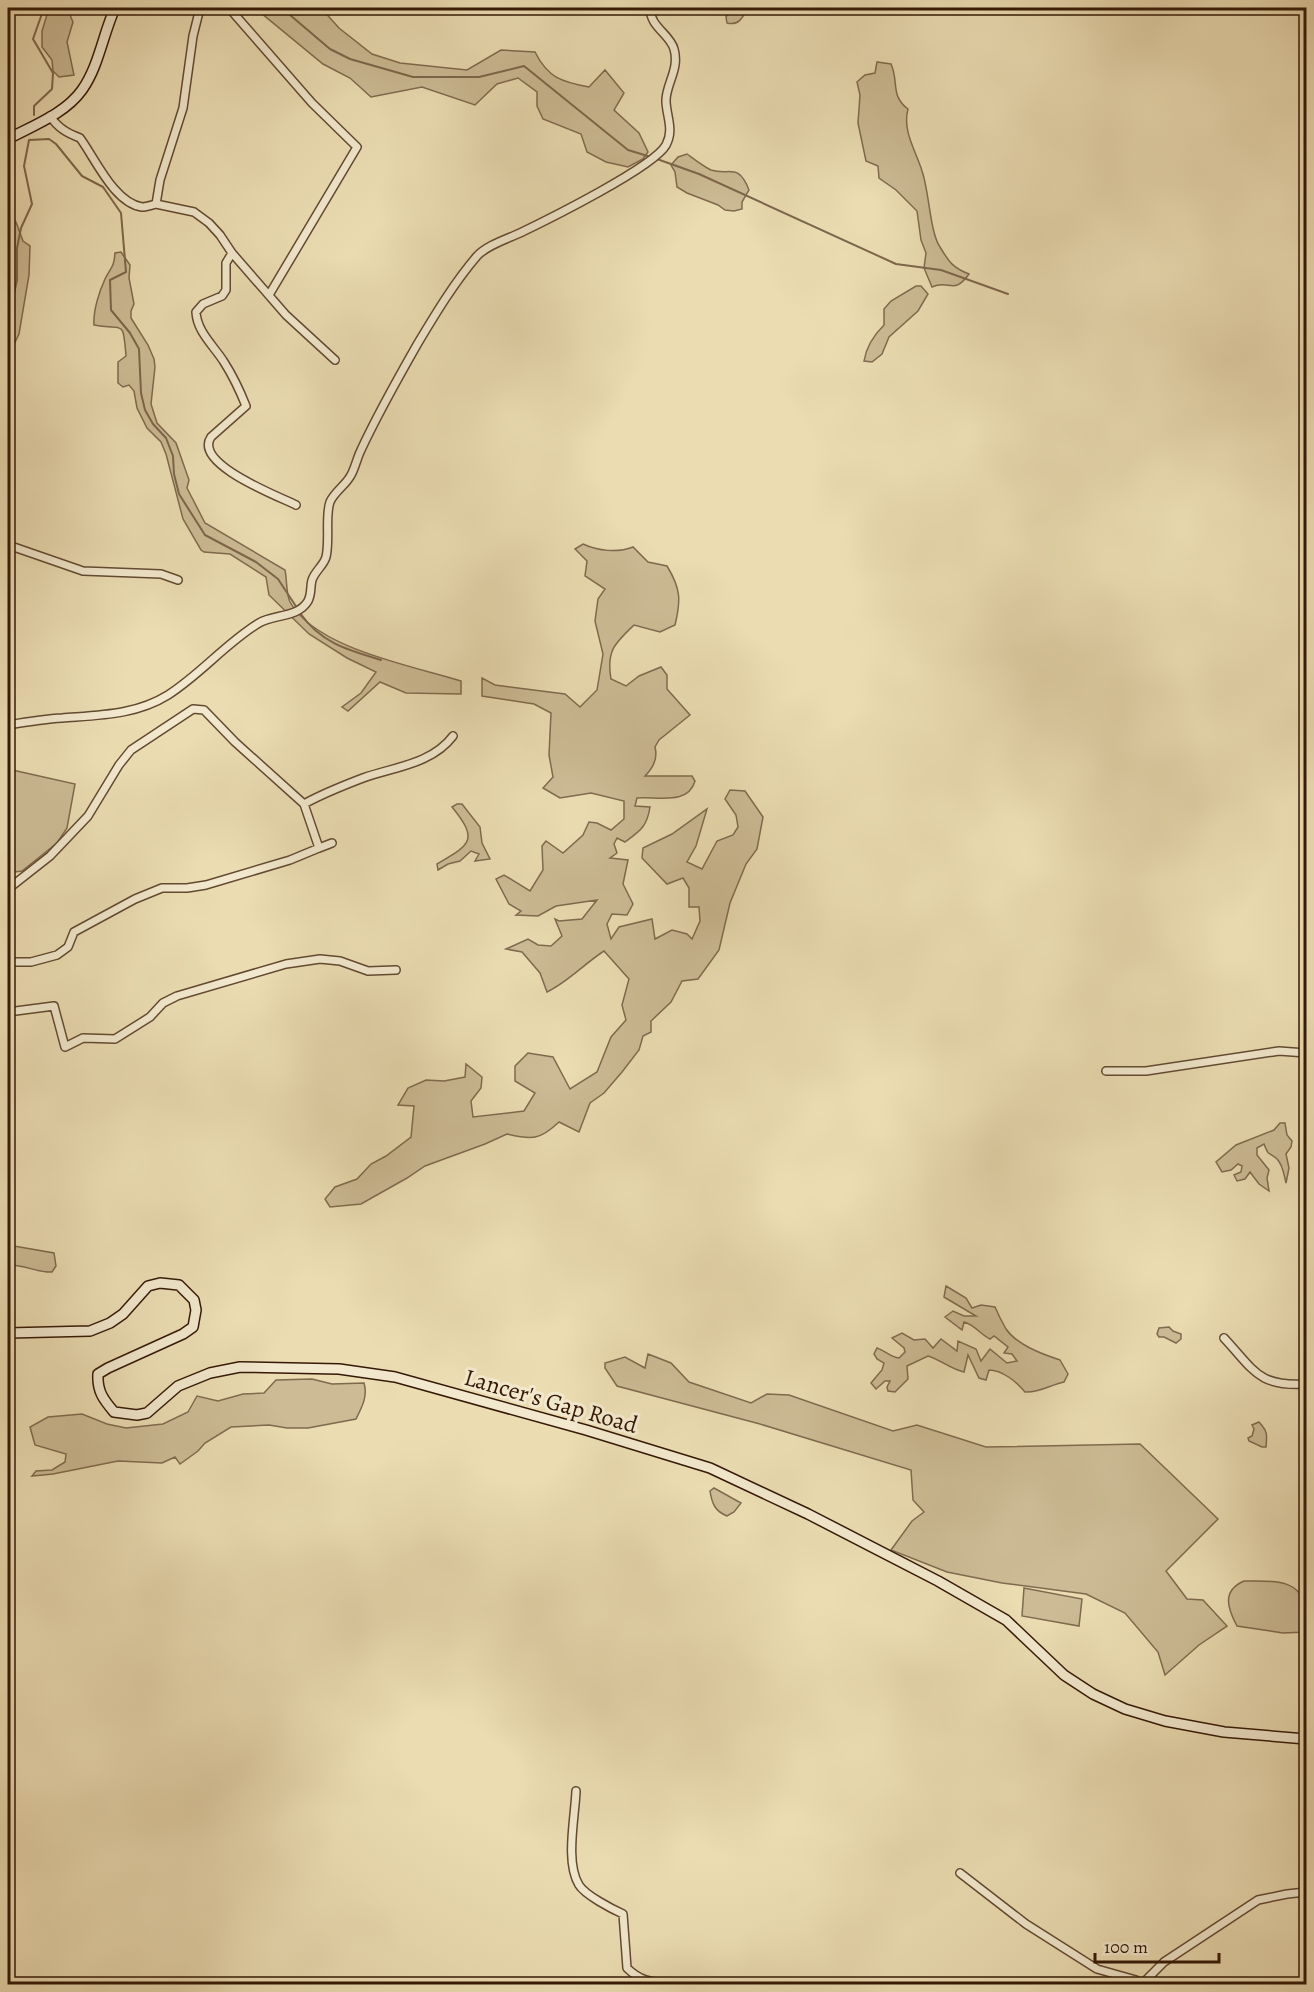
<svg xmlns="http://www.w3.org/2000/svg" width="1314" height="1992" font-family="Alegreya,serif">
	<rect width="100%" height="100%" fill="#ebdcb2"/>
	<filter id="stains"><feTurbulence type="fractalNoise" baseFrequency=".00333" numOctaves="4"/><feColorMatrix values="0 0 0 0 .2 0 0 0 0 .09 0 0 0 0 .02 0 0 0 .5 -.17"/></filter>
	<radialGradient id="worn" r=".72"><stop offset=".6" stop-color="#630" stop-opacity="0"/><stop offset="1" stop-color="#630" stop-opacity=".3"/></radialGradient>
	<!-- green -->
	<path fill="#ccbb95" stroke="#806a4e" stroke-width="1.5" d="M49,8h18l6,14 -6,20 7,33 -15,2 -6,-6 -1,-11 -10,-13v-16z
		M255,8h66l18,20 33,26 28,9 67,7 34,-20 34,2c13,26 27,30 54,35l16,-17 19,23 -10,17 25,23 9,19 -5,7 -15,8 -22,-5 -19,-10 -6,-18 -38,-15 -6,-13v-14l-19,-14 -21,6 -22,21 -53,-18 -51,10 -21,-19 -27,-14z
		M732,8h16c-5,9 -9,18 -21,15l-1,-6z
		M877,62l14,2c8,17 -1,32 17,45 -6,22 8,42 14,62 7,19 8,62 18,76 9,15 13,21 29,27 -16,22 -19,5 -37,13l-8,-19 2,-15 -5,-13 -4,-29 -21,-21 -17,-12 -1,-12 -12,-5 -8,-38 2,-28 -3,-13 8,-7 10,-2z
		M687,154c7,5 16,12 24,16 19,6 27,-8 38,20l-7,12v7l-8,2 -9,-1 -7,-5 -31,-12 -10,-6 -2,-15 -4,-7 7,-8z
		M8,218l8,4 7,19 7,5 -1,29 -10,59 -11,23z
		M121,252l9,13 -1,13 5,26 -3,7v7l17,27 6,14 1,8 -4,37 6,19 19,20 13,37 -2,8 18,35 80,47c2,9 1,24 5,32 26,47 124,64 171,79v13l-55,-1 -26,-11 -32,29 -6,-4 19,-14 15,-21 -29,-14 -38,-24 -40,-39 -3,-18 -36,-23 -26,-2 -3,-2 -18,-31 -17,-65 -5,-12 -14,-14 -10,-20 -3,-17 -5,-6 -6,2 -5,-4v-21l8,-6c-3,-38 -2,-25 -32,-31 -1,-14 5,-33 11,-46 6,-12 9,-11 10,-26z
		M916,286h5l7,8 -10,17 -29,26 -7,17 -10,8 -8,-1c2,-13 10,-26 20,-36v-16l7,-8z
		M583,544c15,7 35,9 50,3l15,15 19,4c14,23 14,34 8,59l-15,7 -26,-7c-19,18 -28,26 -23,54l15,7 13,-10 22,-9 6,8v14l23,26 -31,25 -4,7c3,11 -2,21 -10,29h47l3,5c-7,25 -39,15 -58,17l-2,8 15,1c-3,20 -10,24 -25,35l-8,-4 -3,6 3,9 -7,5 18,2 -5,24 10,20 -6,11 -15,-1 -5,10 4,15 8,-12 33,-8 3,20 17,-9 15,4 5,5 8,-18 -1,-14h-10v-19l-6,-10 -16,6 -25,-26 1,-10 29,-14 35,-25 -11,37 -9,16 15,7 15,-28 16,-6 5,-8 -2,-12 -11,-16 5,-9 15,1 18,26 -6,32 -11,15 -16,39 -11,47 -21,29 -16,2 -11,21 -20,19v11l-8,4 -4,14 -17,22 -18,21 -14,10 -11,29 -20,-10c-19,18 -27,18 -52,12l-22,10 -60,22 -18,12 -46,26 -31,3 -5,-8 10,-12 22,-8 14,-15 15,-8 25,-19 3,-31 -16,-1 10,-17 18,-8 18,1 21,-4 1,-13 16,13 -1,11 -10,13 2,16 51,-6 11,-18 -20,-12v-15l13,-13 25,4 17,32 27,-17 14,-35 15,-17 -4,-15 7,-26 -25,-28c-20,13 -36,31 -57,41l-7,-19 -18,-21 -16,-3 22,-10 10,6 13,1 11,-10 -7,-17 4,2 23,-2 15,-19 -41,6 -18,10 -22,-1 5,-4 -12,-7 -13,-25 8,-4 26,16 13,-21 -1,-24 4,-5 17,12 20,-18 6,-13 8,1 14,7 13,-11v-18l-33,-8 -31,5 -17,-10 10,-11 -4,-22 2,-42 -17,-9 -52,-8v-18l13,7 70,9 15,13 17,-17 6,-36 -8,-33 3,-22 7,-10 -20,-13 2,-15 -12,-12z
		M8,769l67,15 -8,44 -10,15 -35,28 -14,2z
		M457,804h5l18,23 2,16 8,16 -15,2 4,-7 -8,-3 -11,10 -12,3 -10,6 -1,-6c32,-19 43,-23 15,-57z
		M1280,1123h5l2,12 5,6 -1,6 -5,7 3,14 -3,15c-2,-8 -3,-18 -9,-24 -9,-8 -8,-2 -13,-15l-7,4v7l12,15 -2,8 2,13 -10,-7 -9,-12 -5,7 -8,2 -3,-6 7,-3 1,-6 -4,-2 -7,6 -9,2 -6,-10 20,-17 38,-15z
		M8,1245l46,8 2,13 -4,6c-14,1 -27,-7 -42,-7l-2,2z
		M946,1286l20,12 6,10 9,-3 14,2c3,7 7,15 11,22 11,16 36,25 54,31l8,14 -4,8c-14,3 -25,11 -39,10 -8,-10 -23,-22 -36,-22l-3,10 -7,-2 -11,-23 -4,17c-14,-3 -21,-11 -36,-16l-21,10 1,13 -13,13 -7,-1 -1,-4 3,-6h-5l-9,8 -5,-6 11,-13 2,-7 -7,-4 -3,-5 3,-6c9,3 13,9 22,10l6,-6 -1,-4 -12,-10 10,-5 12,7 11,-1 8,9 8,-9 16,12 1,-10 18,8 5,12 9,-12 17,14 10,-2 -5,-7 -8,-1 4,-6 -14,-11 -4,3c-10,-5 -15,-14 -26,-17l-2,8 -17,-13 8,-6 11,5h12l-32,-19z
		M1169,1327l4,4 8,3v5l-5,4 -12,-6h-5l-2,-3 2,-6z
		M648,1354l23,9 18,19 62,21 16,-9 22,1 104,36 24,-6 69,22 154,-3 78,75 -52,52 21,28 16,1 24,26 -28,19 -34,30 -7,-23 -33,-39 -39,-19 -84,-11 -55,-11 -56,-22 21,-29 12,-9 -11,-12 -2,-30 -151,-46 -143,-38 -12,-18v-5l20,-6 20,11z
		M312,1379l20,5 32,-1c4,13 -2,24 -8,36l-48,9h-21l-18,-3 -38,2 -26,16 -7,8 -18,13 -5,-7 -13,6 -44,-2 -65,13 -21,2 4,-5 16,-1 13,-8 1,-8 -31,-9 -5,-18 18,-10 34,-3 25,10 19,4 37,-4 25,-12 9,-16 21,5 25,-7 21,-1 12,-13z
		M1259,1422c9,10 8,12 7,25h-4l-13,-6 -1,-3 4,-2 2,-7 -2,-4z
		M714,1488l27,15 -7,9 -7,4c-12,-5 -15,-12 -17,-25z
		M1244,1581c25,0 56,-4 62,27 2,7 1,16 0,24l-23,1 -46,-7c-9,-17 -16,-35 7,-45z
		M1024,1588l58,11 -3,27 -57,-10z"/>
	<g fill="none" stroke-linecap="round" stroke-linejoin="round">
		<!-- stream -->
		<path stroke="#7d664a" stroke-width="2" d="M279,8l11,7 40,34 20,10 63,18h66l45,-11 104,84 23,7
			M34,115v-9l18,-17 1,-16 -20,-34 11,-31
			M657,159l42,15 197,90 45,6 67,24
			M8,321l9,-41v-32l4,-20 11,-24 -8,-38 5,-26 20,-1 7,5 26,32 21,11 18,26 5,59 -16,8 1,30 19,23 9,16 2,44 4,17 8,14 13,14 7,18 1,18 5,20 26,41 51,27 22,17 19,29
			M300,613c21,30 47,37 81,47"/>
		<defs>
			<path id="street" d="M229,8l83,95 45,44 -88,148
				M50,116c8,12 17,17 30,22 15,20 34,65 62,69 4,0 10,-2 14,-3l4,-24 23,-72 10,-72 7,-28
				M156,204l38,8 15,11 11,12 12,18 54,62 49,45
				M232,253l-6,10v27l-4,6 -19,8 -7,8c1,20 18,34 28,50 9,14 16,29 22,44l-35,31c-18,27 67,59 85,68
				M8,545l75,26 78,3 17,6
				M8,725c18,-3 36,-6 54,-7 38,-3 74,-3 106,-23 33,-21 58,-52 91,-72 15,-9 39,-5 49,-22 4,-8 2,-14 4,-21 3,-9 12,-15 14,-23 4,-16 -1,-42 4,-55 4,-10 16,-17 21,-27 4,-7 6,-17 10,-25 17,-37 37,-72 57,-107 18,-30 36,-60 59,-87 10,-11 30,-17 43,-23 27,-13 134,-66 146,-88 8,-15 1,-27 0,-43 -1,-17 14,-32 8,-53 -4,-15 -24,-22 -24,-41
				M319,848l13,-5
				M8,889l42,-33 38,-40 31,-51 12,-15 62,-41 11,1 31,32 69,62
				M8,962h23l26,-7 11,-8 6,-15 61,-33 27,-11h25l19,-3 84,-25 29,-12 -15,-44c18,-10 38,-18 59,-26 31,-11 69,-14 90,-42
				M8,1012l46,-6 11,41 18,-9 32,1 35,-22 13,-14 14,-7 109,-32 34,-5 20,2 28,10 28,-1
				M1106,1071h40l133,-20 27,2
				M1224,1338c30,32 34,49 82,46
				M576,1791c-1,27 -11,71 3,94 6,10 33,24 44,29l4,54c12,12 23,14 40,16
				M960,1873l66,51 71,45 39,11 4,4
				M1142,1984l22,-22 94,-62 29,-6 19,-2"/>
			<path id="secondary" d="M8,139c24,-13 57,-25 74,-49 17,-24 21,-56 33,-82
				M8,1333l82,-2 20,-8 13,-9 25,-28 12,-3 19,2 15,15 2,10 -3,17 -10,7 -75,34 -10,6c-1,17 5,25 16,38l23,3 10,-2 31,-27 32,-13 30,-6 99,2 56,8 191,53 124,38 98,46 130,67 68,39 58,55 29,19 32,15 40,12 59,11 82,7"/>
		</defs>
		<!-- street casing -->
		<use href="#street" stroke="#624a31" stroke-width="10"/>
		<!-- secondary casing -->
		<use href="#secondary" stroke="#351906" stroke-width="12"/>
		<!-- street -->
		<use href="#street" stroke="#f2e8cd" stroke-width="7"/>
		<!-- secondary -->
		<use href="#secondary" stroke="#f2e8cd" stroke-width="9"/>
	</g>
	<g text-anchor="middle" dominant-baseline="central" stroke-width="6" stroke-linejoin="round" paint-order="stroke">
		<!-- street labels -->
		<g font-size="24" fill="#351906" stroke="#f2e8cd">
			<text transform="translate(551 1401) rotate(16)">Lancer's Gap Road</text>
		</g>
	</g>
	<!-- margin -->
	<rect width="1314" height="1992" fill="none" stroke="#ebdcb2" stroke-width="30"/>
	<rect x="9" y="9" width="1296" height="1974" fill="none" stroke="#351906" stroke-width="3"/>
	<rect x="15" y="15" width="1284" height="1962" fill="none" stroke="#351906" stroke-width="1.5"/>
	<!-- scale -->
	<path d="M1095 1953v9h124v-9" fill="none" stroke="#351906" stroke-width="3"/>
	<text x="1104" y="1953" font-size="18" fill="#351906" stroke="#f2e8cd" stroke-width="4.5" paint-order="stroke">100 m</text>
	<rect width="100%" height="100%" filter="url(#stains)"/>
	<rect width="100%" height="100%" fill="url(#worn)"/>
</svg>
